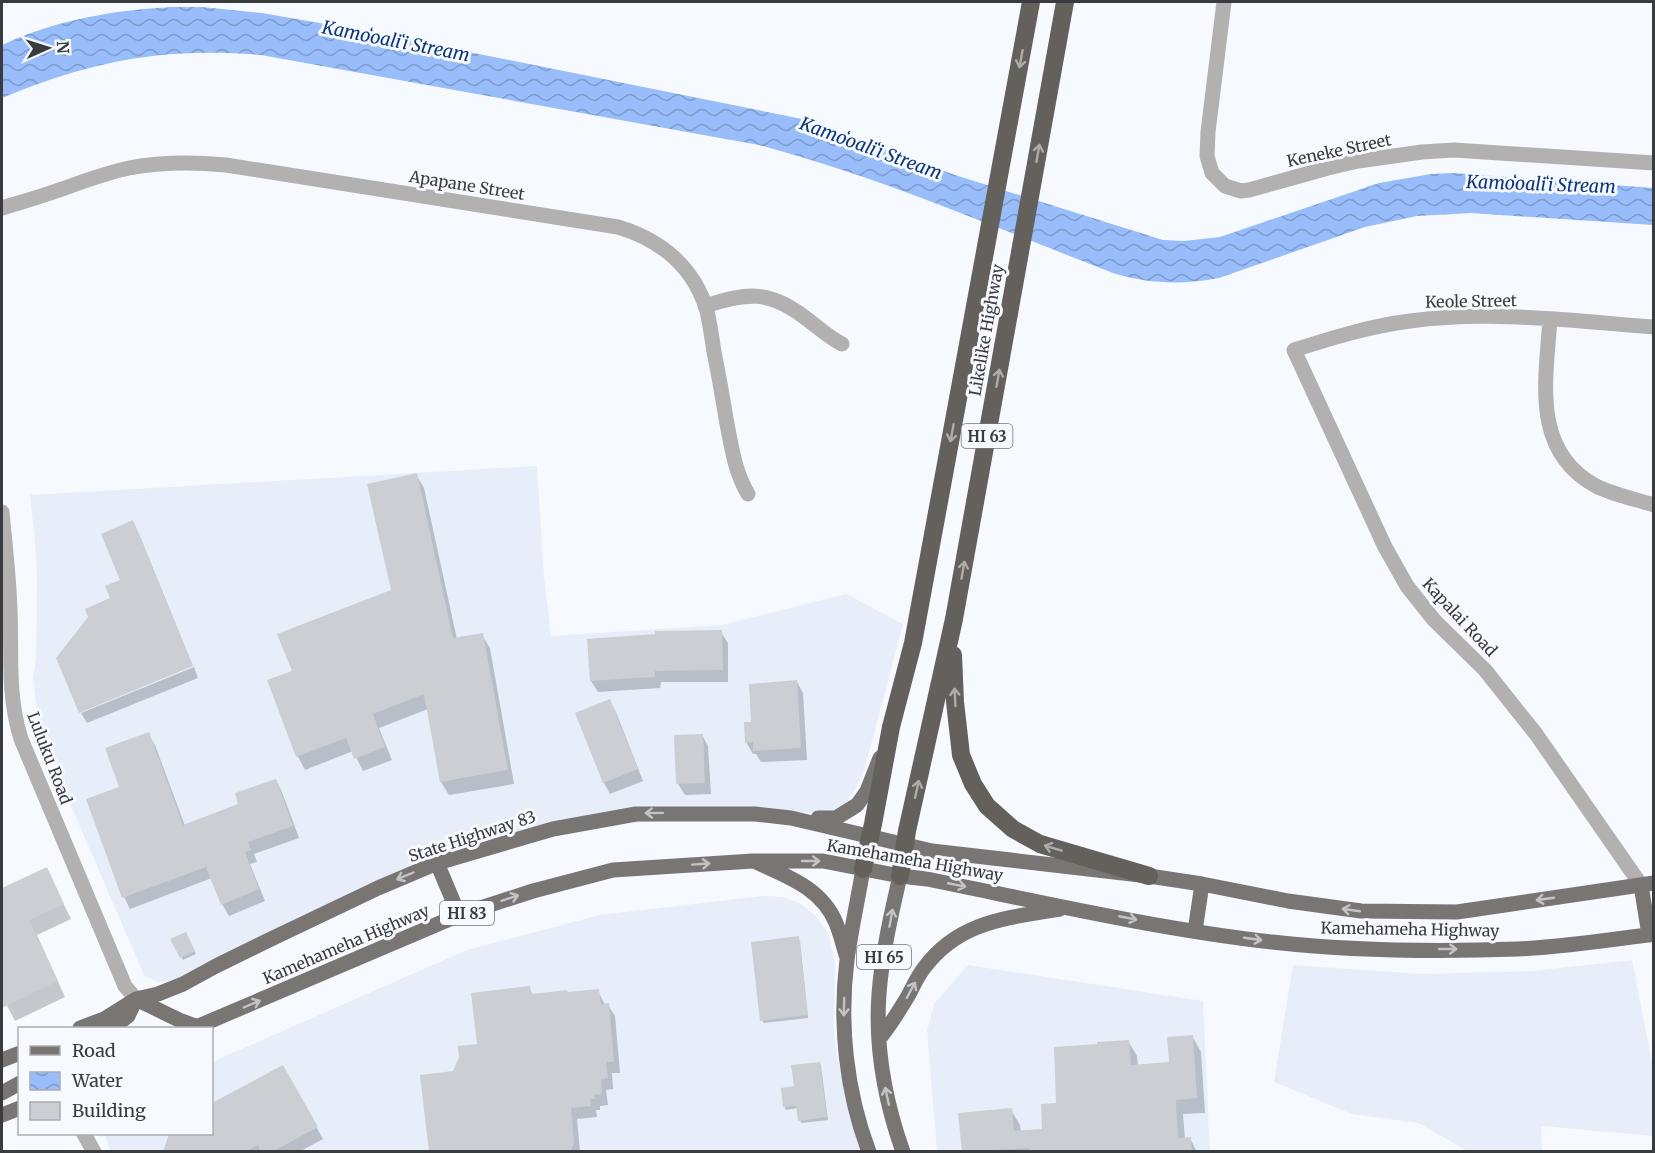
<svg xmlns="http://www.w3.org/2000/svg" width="1655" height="1153" font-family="Merriweather,serif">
	<defs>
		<pattern id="water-waves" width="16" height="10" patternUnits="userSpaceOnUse" patternTransform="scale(1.5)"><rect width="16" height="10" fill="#98bdfa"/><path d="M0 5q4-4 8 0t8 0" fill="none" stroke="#7d9bcc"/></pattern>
	</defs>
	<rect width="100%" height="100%" fill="#f6f9fe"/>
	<!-- built -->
	<path fill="#e7eefa" d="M537,466l7,111 7,59 171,-11 124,-31 57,30 -40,151 -17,30 -22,8 -62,-2 -125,12 -14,-1 -126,19 -316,140 -23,1 -14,-7 -98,-227 -6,-17 -3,-18 -4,-35 3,-19 1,-77 -1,-29 -6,-58z
		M762,896l20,1 18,6 17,14 12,18 6,28 -1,66 3,28 27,94 -753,1 -5,-13v-5h106v-72l255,-112 133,-35z
		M1632,960l21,107v69l-112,-10 1,25h-74l-50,-28 -66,-9 -78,-32 19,-117 128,9 111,-3z
		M968,965l235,36 7,150h-273l-10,-120 7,-27z"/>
	<!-- water -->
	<path fill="url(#water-waves)" d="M172,7h30l60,6 98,17 452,91 143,54 208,65 21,1 36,-4 159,-54 52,-9 23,-1 199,15v37l-182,-12 -54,3 -52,11 -146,51c-37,7 -70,6 -106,-5 -117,-45 -233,-96 -354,-128l-498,-90c-99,-8 -169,6 -259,43v-53c53,-25 112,-35 170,-38z"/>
	<!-- shadow -->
	<path fill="#0003" d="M416,475l8,13 33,151 25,-4 8,13 24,136 -65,11 -8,-13 -13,-73 -49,19 13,32 -29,11 -10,-20 -48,19 -7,-13 -29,-76 25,-9 98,-81z
		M132,522l7,12 53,130 -112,47 10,-94 22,-18 10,-18z
		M721,632l7,11v39h-67l-1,6 -62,4 -7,-11z
		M194,667l4,11 -111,45 -6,-10z
		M797,682l6,11 4,67 -46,2 -5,-8h-3l-7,-12 7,-19z
		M609,700l7,12 27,69 -33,13 -6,-11 -27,-70z
		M148,734l7,11 30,81 55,-21 36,-25 6,12 17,46 -45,16 3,8 -7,2 15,37 -36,15 -7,-12 -10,-26 -82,31 -6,-12 -3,-109z
		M702,735l6,11 3,48 -26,1 -7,-11z
		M46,869l25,50 -34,16 28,62 -50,24 -13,-25v-106z
		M185,934l11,20 -13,6 -11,-21z
		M800,941l8,77 -44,5 -2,-3z
		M529,988l4,7 65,-4 7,14h3l7,11 5,57h-8l1,16 -7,1 2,15 -8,1v4h-4l1,7 -20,2 3,33h-149l23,-79z
		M1192,1036l9,16 4,61 -22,1 2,25 5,-1 7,14h-234l48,-42 9,15 1,7 23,-1 14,-27 70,-63 9,15 1,10 33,-2z
		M819,1063l2,3 7,54 -27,3 -3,-15 -12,2 -1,-3 11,-20z
		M283,1067l40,72 -24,13h-135l6,-18h42v-29z"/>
	<!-- building -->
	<path fill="#cbced3" d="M417,473l36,165 30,-5 25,137 -68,12 -16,-88 -51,20 12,33 -31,12 -8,-21 -50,19 -29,-77 25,-9 -15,-37 114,-44 -24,-106z
		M133,520l60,146 -114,47 -23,-55 32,-41 -3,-8 25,-11 -5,-12 15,-6 -19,-46z
		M722,630l1,40 -68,1v6l-65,4 -3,-42 68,-5v-3z
		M797,680l4,68 -48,3v-9l-8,1 -1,-21h7l-2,-38z
		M610,699l28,70 -35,14 -28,-70z
		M149,732l34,93 55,-21 -3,-11 41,-14 17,47 -45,16 3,8 -6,2 14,37 -38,16 -15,-38 -84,31 -36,-99 33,-12 -14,-39z
		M703,734l2,49 -29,1 -2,-49z
		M47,867l17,37 -35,16 29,61 -56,27v-120z
		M186,932l9,19 -15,7 -10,-19z
		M799,936l9,79 -48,6 -9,-79z
		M530,986l1,8 36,-4 1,2 31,-3 2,15 8,-1 5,59h-8l2,16 -7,1 1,15 -8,1 1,4h-5l1,7 -20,2 3,35 -4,9h-141l-9,-77 33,-4 6,-14 -1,-11 19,-2 -6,-51z
		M1193,1035l4,63 -21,2 2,38 13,-1 1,15h-163v-4l-67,4 -4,-39 54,-5 2,23 28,-2 -1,-25 15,-1 -2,-56 43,-3v-2l32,-2 2,25 38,-3 -2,-25z
		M820,1062l7,55 -29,4 -2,-15 -13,1 -2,-19 13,-2 -3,-21z
		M283,1065l35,62 -46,25h-11l-3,-7 -13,7h-82l6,-18h43v-31z"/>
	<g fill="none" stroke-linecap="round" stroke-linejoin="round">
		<!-- minor -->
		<path stroke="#b3b1af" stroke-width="15" d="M1224,2l-16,130 -1,24 5,17 13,13 16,5 8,-1 79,-22 30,-7 64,-9 32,-2 200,13
			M2,208c19,-6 38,-11 57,-18 23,-8 46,-17 70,-22 32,-6 64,-6 97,-3l392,62c43,13 76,40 89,84 3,13 5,27 7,41 5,24 9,48 13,72 5,25 8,48 21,70
			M705,306c43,-14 65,-16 102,13 12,9 21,18 35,25
			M1550,319c-4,61 -19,132 46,167 18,9 39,13 58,19
			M2,512c3,33 7,65 8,98 2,44 -3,85 11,129l104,247 11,13
			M1641,885l-105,-151 -51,-64 -51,-50 -27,-34 -22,-39 -91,-197c38,-12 76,-24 116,-29 81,-11 163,0 244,6
			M84,1134l10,18"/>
		<!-- major -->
		<path stroke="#797572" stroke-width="15" d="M818,818h18l21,-13 10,-14 13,-33
			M437,863l22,52
			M758,863c31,14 64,26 78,60 4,10 7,21 10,32
			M863,869c-5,30 -12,61 -16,91 -8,64 -1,131 22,192
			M900,876c-9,39 -18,78 -21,118 -4,54 6,107 24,158
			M1641,885l8,50
			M1195,931l7,-47
			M136,999l43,21 19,7
			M80,1028l24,-9 32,-20 22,-5 25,-10 33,-18 53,-26 109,-52 59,-25 116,-34 83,-15h119l36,4 141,33 217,25 53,8 86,17 73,10 96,1 197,-29
			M113,1028l15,-12 7,-15
			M194,1028l265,-113 74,-24 80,-21 140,-9h70l77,15 27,3c114,23 230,50 345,63 81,9 164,10 246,7 45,-2 91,-9 136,-15
			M879,1039c11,-13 20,-28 29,-43 5,-9 9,-19 16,-28 35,-47 83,-50 136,-59
			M2,1060l18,-7
			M2,1093l18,-10
			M2,1115l18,-7"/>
		<!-- highway -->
		<path stroke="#64605c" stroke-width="18" d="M953,655l2,47 6,53 12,29 14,22 26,23 27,15 109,32
			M863,869l10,-45 18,-97 22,-84 118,-641
			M900,876l7,-45 47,-212 111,-617"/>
	</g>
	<!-- one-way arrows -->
	<defs><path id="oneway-shaft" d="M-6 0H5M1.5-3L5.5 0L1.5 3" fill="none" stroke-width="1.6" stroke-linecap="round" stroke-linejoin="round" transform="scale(1.5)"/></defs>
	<g stroke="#adacad">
		<use href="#oneway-shaft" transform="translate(1021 59) rotate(100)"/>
		<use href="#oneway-shaft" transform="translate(1038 153) rotate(-80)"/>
		<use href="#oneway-shaft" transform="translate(998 378) rotate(-80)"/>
		<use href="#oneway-shaft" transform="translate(952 433) rotate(100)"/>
		<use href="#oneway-shaft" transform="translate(963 570) rotate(-80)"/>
		<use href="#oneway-shaft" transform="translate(955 697) rotate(-93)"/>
		<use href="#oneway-shaft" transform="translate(917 789) rotate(-77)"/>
		<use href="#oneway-shaft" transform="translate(1053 848) rotate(-163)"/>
	</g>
	<g stroke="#c4c4c6">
		<use href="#oneway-shaft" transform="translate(654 813) rotate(179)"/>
		<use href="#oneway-shaft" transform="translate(811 861)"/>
		<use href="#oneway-shaft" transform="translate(701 864) rotate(-4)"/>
		<use href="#oneway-shaft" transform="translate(405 876) rotate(157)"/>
		<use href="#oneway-shaft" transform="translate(957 885) rotate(11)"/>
		<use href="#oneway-shaft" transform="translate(510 898) rotate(-18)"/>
		<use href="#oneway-shaft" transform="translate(1545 899) rotate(172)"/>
		<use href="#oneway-shaft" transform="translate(1351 910) rotate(-172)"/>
		<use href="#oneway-shaft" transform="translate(891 918) rotate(-80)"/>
		<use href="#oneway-shaft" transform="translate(1128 918) rotate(11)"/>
		<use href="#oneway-shaft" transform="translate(1253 939) rotate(8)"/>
		<use href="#oneway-shaft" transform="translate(1448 949)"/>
		<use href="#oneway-shaft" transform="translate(911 990) rotate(-62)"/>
		<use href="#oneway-shaft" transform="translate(252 1004) rotate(-23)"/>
		<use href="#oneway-shaft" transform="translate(844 1007) rotate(91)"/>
		<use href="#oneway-shaft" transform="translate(887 1096) rotate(-102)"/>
	</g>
	<g text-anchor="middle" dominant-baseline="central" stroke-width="6" stroke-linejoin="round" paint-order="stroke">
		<!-- shield labels -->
		<g fill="#f6f9fe" stroke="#727478" stroke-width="1.5">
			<rect x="961.5" y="424" width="51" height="24" rx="4.5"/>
			<rect x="440" y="901" width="54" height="24" rx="4.5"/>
			<rect x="857" y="945" width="54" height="24" rx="4.5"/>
		</g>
		<g font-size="15" font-weight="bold" fill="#3a3b3e">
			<text x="987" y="436">HI 63</text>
			<text x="467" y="913">HI 83</text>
			<text x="884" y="957">HI 65</text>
		</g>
		<!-- street labels -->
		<g font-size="16" fill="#3a3b3e" stroke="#f6f9fe">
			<text transform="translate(1339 150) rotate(-12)">Keneke Street</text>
			<text transform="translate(467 185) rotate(9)">Apapane Street</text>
			<text transform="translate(1471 301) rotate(-1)">Keole Street</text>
			<text transform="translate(986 330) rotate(-80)">Likelike Highway</text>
			<text transform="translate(1460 617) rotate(47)">Kapalai Road</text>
			<text transform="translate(50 758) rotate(69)">Luluku Road</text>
			<text transform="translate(472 836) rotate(-18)">State Highway 83</text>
			<text transform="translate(915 860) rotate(10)">Kamehameha Highway</text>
			<text transform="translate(1410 929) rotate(1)">Kamehameha Highway</text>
			<text transform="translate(346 944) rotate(-23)">Kamehameha Highway</text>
		</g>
		<!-- water labels -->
		<g font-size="18" font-style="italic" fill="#0a3579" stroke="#f6f9fe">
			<text transform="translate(396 41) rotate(11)">Kamoʻoaliʻi Stream</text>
			<text transform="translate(871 148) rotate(20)">Kamoʻoaliʻi Stream</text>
			<text transform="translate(1541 184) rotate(2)">Kamoʻoaliʻi Stream</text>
		</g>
	</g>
	<!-- border -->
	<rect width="1655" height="1153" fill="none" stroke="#3a3b3e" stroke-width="6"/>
	<!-- legend -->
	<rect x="18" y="1027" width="195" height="108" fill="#f6f9fe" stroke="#abadb1" stroke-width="1.5"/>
	<rect x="30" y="1046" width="30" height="9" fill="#797572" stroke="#abadb1" stroke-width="1.5"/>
	<text x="72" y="1057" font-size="18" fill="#3a3b3e">Road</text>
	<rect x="30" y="1072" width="30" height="18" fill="url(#water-waves)" stroke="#abadb1" stroke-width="1.5"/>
	<text x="72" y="1087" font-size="18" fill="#3a3b3e">Water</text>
	<rect x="30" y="1102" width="30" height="18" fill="#cbced3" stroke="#abadb1" stroke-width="1.5"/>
	<text x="72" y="1117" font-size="18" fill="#3a3b3e">Building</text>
	<!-- north arrow -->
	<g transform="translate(48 48) rotate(87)" stroke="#f6f9fe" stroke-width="4.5" paint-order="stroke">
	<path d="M0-4.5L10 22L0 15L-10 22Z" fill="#3a3b3e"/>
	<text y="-9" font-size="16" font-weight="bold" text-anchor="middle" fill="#3a3b3e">N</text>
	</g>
</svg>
